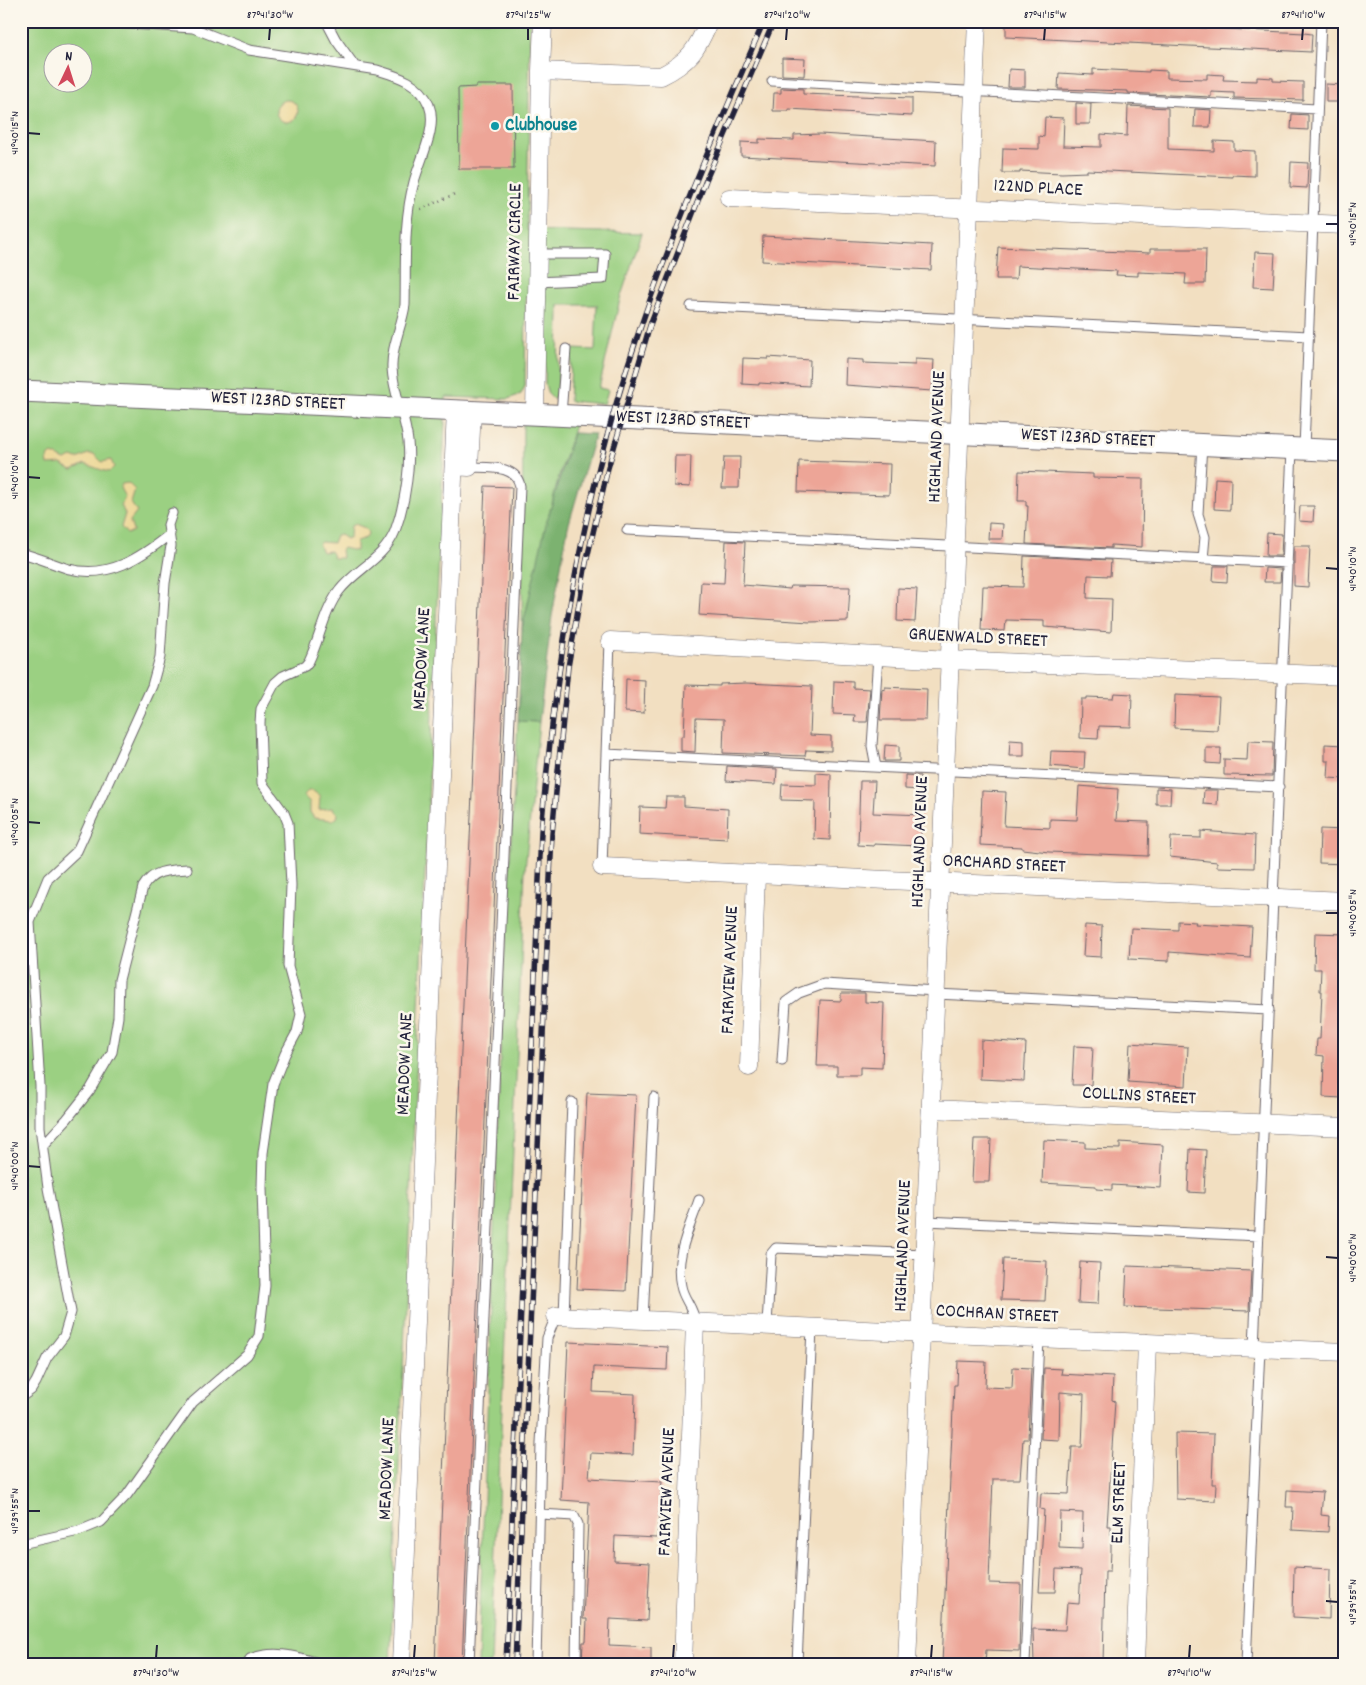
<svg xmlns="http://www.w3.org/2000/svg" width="1366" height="1685" font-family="Dekko,sans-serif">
	<rect width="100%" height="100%" fill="#fbf7ec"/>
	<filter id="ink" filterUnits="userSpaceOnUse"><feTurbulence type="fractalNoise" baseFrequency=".02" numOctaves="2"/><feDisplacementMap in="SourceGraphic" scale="10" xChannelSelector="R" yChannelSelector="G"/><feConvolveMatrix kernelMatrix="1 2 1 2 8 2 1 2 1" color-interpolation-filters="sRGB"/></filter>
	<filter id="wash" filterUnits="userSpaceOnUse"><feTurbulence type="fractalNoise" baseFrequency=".0096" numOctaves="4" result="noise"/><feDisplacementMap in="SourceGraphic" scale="20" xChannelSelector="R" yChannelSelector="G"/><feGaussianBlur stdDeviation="1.12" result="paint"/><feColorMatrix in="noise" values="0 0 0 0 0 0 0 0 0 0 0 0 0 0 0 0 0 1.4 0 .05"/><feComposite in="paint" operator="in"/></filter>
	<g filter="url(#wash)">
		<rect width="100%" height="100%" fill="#f2dfc1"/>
		<!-- green -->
		<path fill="#9bd082" stroke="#5e795e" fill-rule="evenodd" d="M21,21h509l-3,209 115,3 -22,66 -21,89 9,2 -4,14 -35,-3 3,-52 23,1 2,-45h-38l-1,79 -4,16 -6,-6 -3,-10 1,-88h-20l-1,90 -4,8 -13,5 -62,-2 -56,1267h-369zM52,52h30v30h-30z
			M523,423l52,2 -17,54 -36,150z
			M518,721l21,1 -14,148 -34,794h-13l25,-685z"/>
		<!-- forest -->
		<path fill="#7cb270" stroke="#4f6a56" d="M573,433l22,1 -27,93 -16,89 -13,106 -21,-1 4,-92 24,-105z"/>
		<!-- sand -->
		<path fill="#eeda9e" stroke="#887e6c" d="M276 111a11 11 0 1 1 22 0a11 11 0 1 1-22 0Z
			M52,454l13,6 7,-3 5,2 11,-5h6l8,8 9,-2 3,7 -5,5c-9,-2 -15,-5 -24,-8l-13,6 -11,-6 -13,1 -1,-7z
			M128,483l7,7 -4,13 6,9 -7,9 3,10 -6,3 -6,-7 4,-13 -4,-9 4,-8 -5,-9 2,-4z
			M355,524l10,4 3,5 -2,5 -10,3v10l-13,-3 -2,2 1,8h-8l-4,-7 -8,1 -4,-8 3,-2 12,1 3,-8h4l6,4 4,-2 1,-11z
			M308,791h5l7,5 -1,14 13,-2 6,6 -1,4 -5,2 -18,-2 -4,-6v-10l-7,-6z"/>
		<g id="blocks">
			<!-- building -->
			<path fill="#eda597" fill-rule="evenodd" d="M1006,21l81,1 217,11 8,1 -1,18 -305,-15z
				M782,58l23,1 -1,17 -22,-1z
				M1009,69l16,1v17h-17z
				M1093,69l56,3v-2l18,1v7l40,1v-5l17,1 -1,5 34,1v-4l16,1v3l30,1v18l-69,-2v-5l-23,-1v5l-83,-4v-2l-70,-2 1,-16 34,2z
				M1326,84l17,1 -1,17h-16z
				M476,85h37l1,84h-55l-1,-81 18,-1z
				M781,88l22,1v5l109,4v18l-123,-7v2h-16l1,-18h7z
				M1076,103l15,1 -1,20h-14z
				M1128,106l40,2v41l46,2v-10l20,1v8l21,1v25l-23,-1v2l-145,-7v2l-25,1 -42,-2v2h-18l1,-25 36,1v-13l5,1 1,-20 19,1 -1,28 38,1v-13l26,2z
				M1195,109l16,1 -1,17h-16z
				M1292,114l16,1v15l-17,-1z
				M820,134l116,7 -1,25 -194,-10v-14l18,1v-4l35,1v-5z
				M1291,162l17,1 -1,25 -17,-1z
				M763,236l169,9 -1,25 -169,-9z
				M998,247l152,6v-4h56l-1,35h-20l1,-10 -48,-2v4l-22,-1 1,-4 -100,-5 -1,13h-20z
				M1255,252l20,1 -2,35 -20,-1z
				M768,357l42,3 -1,26 -50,-3v2l-17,-1 1,-26 25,1z
				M846,359l17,1v3l52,2v-6l19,1 -2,31 -87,-6z
				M675,456h16l-1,31 -16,-1z
				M724,457h16l-1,31h-17z
				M799,461l91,3 -1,31 -91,-3z
				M1019,471l74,3v4l50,1 -1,68 -31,-2v3l-85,-4 2,-38h-2v-5h-8z
				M1215,478l16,1 -1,31 -16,-1z
				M485,486l27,1 -41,963 -9,214h-27z
				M1300,506h14l-1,16 -14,-1z
				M989,523l14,1 -1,15h-14z
				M1267,533l15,1 -1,22h-15z
				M726,541l19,1 -2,43 47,4 1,-3 59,1 -2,34 -38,1 -111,-7 2,-33 23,1z
				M1294,546h16l-2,41 -14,-1z
				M1024,556l87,4 -1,16 -22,-1 -1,23 25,1 -1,33 -67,-5v-6l-38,-1 -1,11 -24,-1 2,-44 40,1z
				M1214,566h14l-1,16 -14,-1z
				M1265,568l16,1 -1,13h-16z
				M898,588l19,1 -2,33 -18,-1z
				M626,679l19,1 -1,33 -19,-1z
				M834,681l19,1v6l17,1 -3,33h-13l1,-7 -22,-1z
				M746,683l66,3 -2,49 21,1v15l-25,-1 -1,6 -82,-3 1,-34 -28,-1 -1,34 -14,-1v-15h3l2,-51 34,1v-2z
				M885,687l42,2 -1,31h-46l2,-31 3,1z
				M1114,693l18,1 -1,33 -32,-1 -1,13 -18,-1 1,-39h5v-2l27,1z
				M1175,695l44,2 -2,33 -43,-2z
				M1010,740l14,1v15h-15z
				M1248,741l25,1 -1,34 -48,-1v-16l23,1z
				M1325,744l20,1v34l-17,-1 1,-17h-4z
				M885,745l14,1v15h-15z
				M1206,748h15l-1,16 -14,-1z
				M1051,751l34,1 -1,17 -34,-3z
				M727,766l50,3 -1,15 -50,-3z
				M816,773l15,1 -1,66 -16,-1 1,-38 -34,-1 1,-16 34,1z
				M905,775l15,1 -1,14 -14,-1z
				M860,781h15l-2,32 49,2 -2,31 -46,-2v2l-16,-1z
				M1079,786l39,3 -2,32 33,1 -1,34 -99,-4 -27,-3v-2l-42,-2 2,-54 24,1 -2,34 46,2v-9l27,1z
				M1156,788l15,1 -1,15h-14z
				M1204,790h14l-1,15 -14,-1z
				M666,797h18v9l44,3 -1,30 -88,-5 1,-27 25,1z
				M1320,829l25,1v34l-26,-1z
				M1201,831l54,4 -1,33 -37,-1v-5l-47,-5 1,-20 30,1z
				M1178,921l18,1 -1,2 57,3 -2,31 -81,-6v9l-40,-2 2,-31 47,2z
				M1085,925l17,1 -1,31 -18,-1z
				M1315,933l30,1v152h-3v12l-19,-1 1,-41 -8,-1 1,-16h3l2,-48h-2l1,-22h-7z
				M841,993h24v9l19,1 -2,65 -22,-1v8h-23v-9h-20l3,-66 21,1z
				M981,1040l45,3 -2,38 -44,-2z
				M1130,1043l58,4 -2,39 -58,-4z
				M1074,1046l19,1 -2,38h-19z
				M587,1093l49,2 -10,196 -49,-2z
				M974,1139h17l-2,43h-17z
				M1044,1140l41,2v6l35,1v-7l43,3 -2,43 -49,-3v5l-16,-1v-3l-54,-3z
				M1190,1149l16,1 -2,43 -16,-1z
				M1003,1259l44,2 -2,40 -44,-1z
				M1080,1262l20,1 -2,41 -20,-1z
				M1127,1266l124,5 -2,40 -124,-4z
				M568,1342l100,5 -1,23 -73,-3 -1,25 42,2 -1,38 -1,23 -42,-2 -2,25 73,4 -5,56 -42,-2 -1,25 36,2 -3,58 -37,-2 -1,26 42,2v17h-69l1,-22h3l1,-23h-4l6,-117 -28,-2z
				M958,1361l28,1 -1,25 27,1 1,-21 18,1 -3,71h-5l-3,40h-27l-3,74 -1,30 32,1 -2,67 -33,-1 -1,14h-43l12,-279h3z
				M1044,1368l18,1 -1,5 52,3 -1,23 3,1 -8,125h4v25l-1,20h-5l-2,93h-69l-1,-35 32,1 2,-27 12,1 2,-34 -25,-1 -1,23h-16l5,-82 -4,-1 1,-16 28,1 3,-47h10l2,-53 -24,-2 -1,48 -18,-1zM1060,1512l23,1 -1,36 -23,-1z
				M1175,1433l39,1 -2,50h4l-1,17 -39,-2z
				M1287,1490l36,2 -2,23 8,1 -1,16 -36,-2 1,-23h-7z
				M1294,1567l36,2 -1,50 -36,-2z"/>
		</g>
	</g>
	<g filter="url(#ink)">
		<use href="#blocks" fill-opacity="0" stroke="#6b646a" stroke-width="1"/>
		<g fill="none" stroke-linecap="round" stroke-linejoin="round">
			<defs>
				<path id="service" d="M326,21l10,19 18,25
					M772,81l545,28
					M536,282l67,-3 2,-25h-69
					M691,306l618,30
					M561,415l5,-66
					M1202,444l-4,70 7,23 -2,22
					M1304,448l17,-427
					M469,467c18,1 47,-3 51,19l-51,1178
					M627,530l661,33
					M21,553c16,4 32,11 48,16 40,10 71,-11 101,-35
					M606,754l673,33
					M876,767l-4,-21 6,-90
					M602,867l8,-226
					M936,994l333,16
					M782,1061l4,-59 13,-9 25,-9 112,7
					M43,1145l24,-26 23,-29 22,-38 6,-35 1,-37 24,-93c10,-17 26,-17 44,-18
					M926,1221l333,15
					M564,1316l8,-214
					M643,1320l11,-223
					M695,1322c-1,-14 -12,-23 -14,-36 -7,-29 9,-59 18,-86
					M767,1325l4,-71 5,-6 149,6
					M1254,1348l38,-899
					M21,1397l10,-7 5,-8 11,-24 17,-22 7,-24 -23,-124 -8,-61v-41l-10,-164 18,-44 29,-27 75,-165 8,-29 5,-74 6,-37 -3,-21 4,-12
					M540,1514l34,2 4,8 -2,140
					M21,1544l58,-13 22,-9 26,-27 66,-93 54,-47 12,-19 6,-50 -3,-98 1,-35 10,-69 12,-30 12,-22 4,-18 -13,-48 3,-81 -3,-62 -4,-10 -22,-30 -2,-60 1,-14 14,-26 8,-7 22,-10 4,-5c11,-23 15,-50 30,-70 17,-22 45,-32 56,-60 10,-27 18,-73 11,-101 -4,-21 -13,-40 -14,-62 -1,-21 10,-42 13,-63 1,-40 -2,-83 9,-123 6,-23 24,-54 15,-77 -9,-23 -32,-29 -52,-35l-128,-20 -56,-22 -114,-7
					M248,1664l2,-5c26,-10 47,-2 73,5
					M536,1664l5,-221 6,-105 9,-22
					M797,1664l15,-336
					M1025,1664l14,-326
					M1246,1664l14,-316"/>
				<path id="minor" d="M543,21l-2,50 120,5c28,-14 36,-26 48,-55
					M729,198l616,27
					M535,414l6,-343
					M454,466l15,1 3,-56
					M610,641l340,19 395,16
					M602,867l743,34
					M749,1067l7,-192
					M931,1109l414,18
					M556,1316l789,36
					M401,1664l55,-1254
					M683,1664l12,-342
					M907,1664l70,-1643
					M1135,1664l12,-321"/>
				<path id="tertiary" d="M21,391l1324,60"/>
			</defs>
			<!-- service casing -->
			<use href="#service" stroke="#6b646a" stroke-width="11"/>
			<!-- minor casing -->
			<use href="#minor" stroke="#6b646a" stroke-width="19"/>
			<!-- tertiary casing -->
			<use href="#tertiary" stroke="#6b646a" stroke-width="23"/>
			<!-- path -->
			<path stroke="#6b646a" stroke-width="2.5" stroke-dasharray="1 4" stroke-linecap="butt" d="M421,209l34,-15"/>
			<!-- service -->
			<use href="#service" stroke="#fff" stroke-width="9"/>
			<!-- minor -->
			<use href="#minor" stroke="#fff" stroke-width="18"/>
			<!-- tertiary -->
			<use href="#tertiary" stroke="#fff" stroke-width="21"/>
			<defs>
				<path id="rail" d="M506,1664l35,-832c15,-175 44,-348 103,-515 35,-101 78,-198 120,-296
					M515,1664l37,-830 16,-167 18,-104 22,-95 43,-146 55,-142 68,-159"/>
			</defs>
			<!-- rail casing -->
			<use href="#rail" stroke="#22223b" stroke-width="5.5"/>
			<!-- rail -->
			<use href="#rail" stroke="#fbf7ec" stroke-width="4" stroke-dasharray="11" stroke-linecap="butt"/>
		</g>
	</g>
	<!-- ticks -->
	<path fill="none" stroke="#22223b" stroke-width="2" d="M269,40l1,-12M528,40v-12M786,40l1,-12M1044,40l1,-12M1302,40l1,-12M28,133l12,1M1326,224h12M28,477l12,1M1326,568l12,1M28,822l12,1M1326,913h12M28,1166l12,1M1326,1257l12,1M28,1511h12M1326,1601l12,1M156,1658l1,-13M414,1658l1,-13M673,1658l1,-13M931,1658l1,-13M1189,1658l1,-13"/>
	<!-- markers -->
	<circle fill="#0f9aa8" stroke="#fbf7ec" stroke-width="2" cx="495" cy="126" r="5"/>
	<g text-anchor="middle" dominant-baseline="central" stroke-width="5" stroke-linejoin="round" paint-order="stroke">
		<!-- culture labels -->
		<g font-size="19" font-weight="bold" fill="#0d838f" stroke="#fbf7ec" text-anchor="start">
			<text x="505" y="126">Clubhouse</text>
		</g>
		<!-- street labels -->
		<g font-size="19" fill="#22223b" stroke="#fbf7ec">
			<text transform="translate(1038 189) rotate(3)">122ND PLACE</text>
			<text transform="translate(516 242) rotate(-89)">FAIRWAY CIRCLE</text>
			<text transform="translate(278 402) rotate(3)">WEST 123RD STREET</text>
			<text transform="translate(683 421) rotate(3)">WEST 123RD STREET</text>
			<text transform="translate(938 437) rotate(-88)">HIGHLAND AVENUE</text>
			<text transform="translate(1088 439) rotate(3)">WEST 123RD STREET</text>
			<text transform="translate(978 639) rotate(3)">GRUENWALD STREET</text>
			<text transform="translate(423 659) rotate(-87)">MEADOW LANE</text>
			<text transform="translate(921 842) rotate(-88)">HIGHLAND AVENUE</text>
			<text transform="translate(1004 865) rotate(3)">ORCHARD STREET</text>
			<text transform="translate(731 970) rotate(-88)">FAIRVIEW AVENUE</text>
			<text transform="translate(406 1064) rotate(-88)">MEADOW LANE</text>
			<text transform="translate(1139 1097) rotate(3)">COLLINS STREET</text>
			<text transform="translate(904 1246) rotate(-88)">HIGHLAND AVENUE</text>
			<text transform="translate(997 1315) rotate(3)">COCHRAN STREET</text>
			<text transform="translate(388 1469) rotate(-88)">MEADOW LANE</text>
			<text transform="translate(668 1492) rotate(-88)">FAIRVIEW AVENUE</text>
			<text transform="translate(1120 1503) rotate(-88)">ELM STREET</text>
		</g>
	</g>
	<!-- margin -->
	<rect width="1366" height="1685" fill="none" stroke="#fbf7ec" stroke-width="55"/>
	<!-- north arrow -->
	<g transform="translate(68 68) rotate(4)"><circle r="24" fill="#fbf7ec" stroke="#a4a2a5"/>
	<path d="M0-4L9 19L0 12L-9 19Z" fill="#d1495b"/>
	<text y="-8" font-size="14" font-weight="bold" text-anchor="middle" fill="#22223b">N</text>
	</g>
	<rect x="28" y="28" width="1310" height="1630" fill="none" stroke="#22223b" stroke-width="2"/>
	<g font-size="12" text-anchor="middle" fill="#22223b">
		<text x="270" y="18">87°41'30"W</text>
		<text x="528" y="18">87°41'25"W</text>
		<text x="787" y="18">87°41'20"W</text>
		<text x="1045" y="18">87°41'15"W</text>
		<text x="1303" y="18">87°41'10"W</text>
		<text transform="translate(14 133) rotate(-90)" y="4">41°40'15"N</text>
		<text transform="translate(1352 224) rotate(-90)" y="4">41°40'15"N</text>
		<text transform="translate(14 477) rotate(-90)" y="4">41°40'10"N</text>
		<text transform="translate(1352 569) rotate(-90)" y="4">41°40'10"N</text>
		<text transform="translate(14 822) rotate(-90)" y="4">41°40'05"N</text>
		<text transform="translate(1352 913) rotate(-90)" y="4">41°40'05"N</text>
		<text transform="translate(14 1166) rotate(-90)" y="4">41°40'00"N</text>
		<text transform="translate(1352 1258) rotate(-90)" y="4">41°40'00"N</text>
		<text transform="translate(14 1511) rotate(-90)" y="4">41°39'55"N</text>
		<text transform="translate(1352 1602) rotate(-90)" y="4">41°39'55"N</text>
		<text x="156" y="1676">87°41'30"W</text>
		<text x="414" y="1676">87°41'25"W</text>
		<text x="673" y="1676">87°41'20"W</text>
		<text x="931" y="1676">87°41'15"W</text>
		<text x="1189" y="1676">87°41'10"W</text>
	</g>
</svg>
